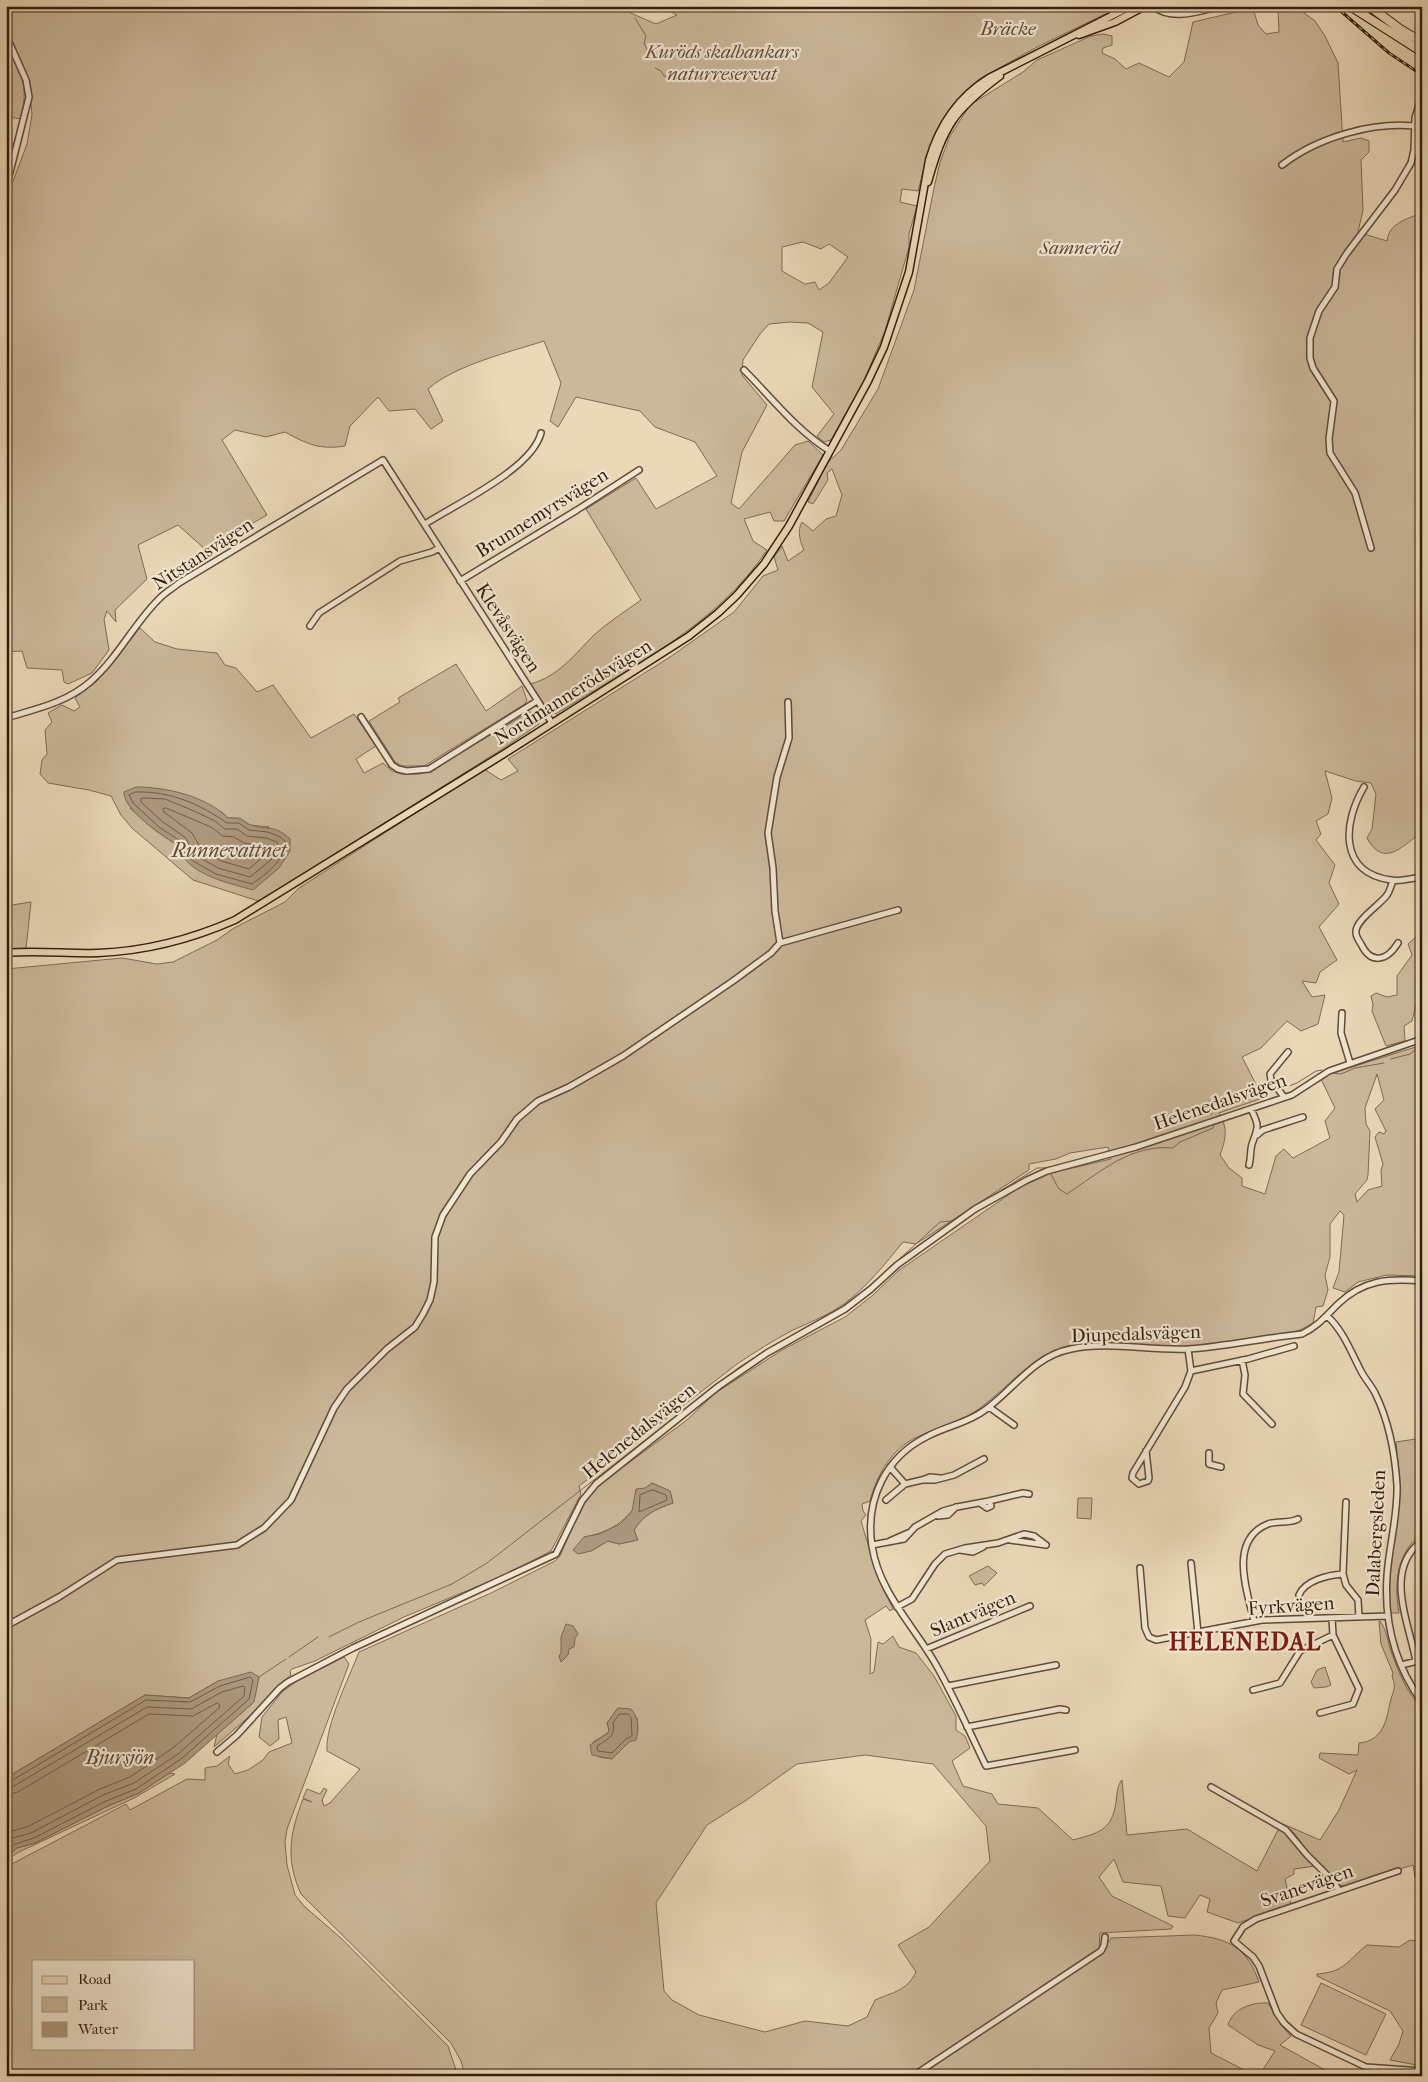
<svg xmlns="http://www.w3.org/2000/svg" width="1428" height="2082" font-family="'IM FELL French Canon',serif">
	<rect width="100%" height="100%" fill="#ead8b8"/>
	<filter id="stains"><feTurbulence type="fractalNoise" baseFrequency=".004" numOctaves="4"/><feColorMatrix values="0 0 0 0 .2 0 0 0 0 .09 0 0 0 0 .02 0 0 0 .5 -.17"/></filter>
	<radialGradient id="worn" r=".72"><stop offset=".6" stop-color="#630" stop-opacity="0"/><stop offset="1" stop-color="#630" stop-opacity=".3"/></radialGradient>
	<!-- green -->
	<path fill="#cbb89b" stroke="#7f6a54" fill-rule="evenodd" d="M6,6h613v2l37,16 21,-9 -13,-7 1,-2h457l-83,40 -60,33 -18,17 -13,17 -13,21 -6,15 -11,42 -16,-2 -2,13 17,4 -8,28v13l-24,84 -23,54 -31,55 -7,2 -7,-6 17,-22 -22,-27 11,-55 -15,-9 -18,-1 -21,2 -9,10 -17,26 -1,15 25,30 -25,47 -11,51 8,6 56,-64 13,-4 15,14 -39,66h-10l-4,-9 -26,7 9,22 14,9c-51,76 -136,117 -211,164l-7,-3 -19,-27c28,-7 44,-29 64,-49 14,-13 32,-24 47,-35l-55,-91 50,-31 20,31 61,-33 -22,-34 -40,-15 -15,-16 -64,-14 -18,30 -8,-6 11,-38 -17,-42c-34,11 -89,24 -116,48l15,32 -12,8 -16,-20 -26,2 -11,-14 -28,29 -5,20c-26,4 -38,-2 -60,-14l-19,5 -31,-7 -13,10 45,75 -61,35 -28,-25 -40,20 9,34 -32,31 1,12 -9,-11 -3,8 5,31 -17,23 -24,11 -4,-2 -2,-12 -35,-2 -5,-17 -16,1v-445l3,-15 18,-48 5,-29 -3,-35 -23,-53zM803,242l18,7 8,-5 19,13 -19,26 -10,7 -4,-8 -10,2 -23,-13v-24z
		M1288,7l9,1 18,13 10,15 13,27 5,79 18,-4 8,3v11l-8,8 2,50 -5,22 29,9c2,-18 20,-22 35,-28v595l-3,26c-19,15 -36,33 -52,4l5,-9 4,-35 -5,-11 -15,-2 -31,-10 7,27 -4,16 -12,7 5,13 -5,6 19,25 -6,18 10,21 -20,23 18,33 -17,12 -4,11 -14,-2 10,16 13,-2 -7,29 -17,7 -14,-10 -26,27 -19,9 21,41 -44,15c9,15 7,26 1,42l9,13 13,10v8l23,8 11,-38 8,-7 9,9 37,-20 -5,-17 10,-13 -15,-31 102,-32v231l-35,-1 -29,7 -13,10 -12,-4 6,-16 5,-57 -4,-4 -10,13v33l-5,18 3,15 -5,16 -7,1 -3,16c-4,2 -9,5 -13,7 -10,4 -23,5 -33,6 -38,7 -75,12 -113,11 -29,-1 -58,-7 -87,-1 -38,9 -66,52 -101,71 -15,8 -33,12 -49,20 -26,12 -40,38 -47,64l-8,3 1,7 3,4 -5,6 17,57 15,31 -3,2 -4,-5 -21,14 6,19 -1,35 4,-2 4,-30 5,2 10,-8 6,11 17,6 18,23 22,40v14l9,6 5,12 -18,13 11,25 29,8 6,10 40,4 35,32c25,-7 39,-9 43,-38 1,-8 1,-16 6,-22l5,55 60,-6 70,42 22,-43 21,13 -5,-7 -12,-10 37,16 19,-30 18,-40 -8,4 -30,-16 1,-5 38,2 1,-12c23,-2 27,-20 31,-40 3,-13 7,-14 2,-27l1,-3 -12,-29 -2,-23h1c6,8 7,17 10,27 7,20 16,45 32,60v171l-7,-2 -2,-12 -69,21 -5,-1 -24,-19 -21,3v5l-9,5 6,26 -53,18 -31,-11 3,-13 -10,-4 -15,23 -17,-2 -7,-30 -38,-4 -9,-23 -15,18 13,19 61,30 -2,3 -71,4 -1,15 -191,128h-443l-4,-15 -10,-18 -150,-149c-16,-35 -11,-61 2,-95l9,3 -9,-4 4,-9 13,5 4,-6 3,2 -5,10 2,6 6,-3 30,-34 -33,-18c-2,-26 22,-73 32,-99l132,-59 64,-32 5,-5 21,-48 7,-11 16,-16 83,-61 27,-26 68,-44 63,-33 28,-22 25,-24 122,-84 27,-13 64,-15 -3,-12 -38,6 -14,6 -27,5v6l-113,74 -13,-2c-18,22 -36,45 -59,62 -16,11 -33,18 -51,26 -19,10 -38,22 -56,34l-158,122 2,8 -30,57 -44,23 -103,43 -89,44 -23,8 -2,2 1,4 -12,10 -20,23 -45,39 3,-13 37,-32 -36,-21 -29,17 -44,-3 -139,83v-809l116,-11 35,6 16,-2 44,-22 17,-12 51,-26 14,-14 185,-119 17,11 17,-9 -10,-12 162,-102 64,-45 29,-36 15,-6 -4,-13 8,-11 6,15 16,-11c-4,-8 -7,-20 -2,-28l11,9 13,-12 10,-3 6,-21 -10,-26 -5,4 1,7 -15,24 -5,-2 19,-39 14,-13 37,-61 36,-99 20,-102 6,-26 10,-26 20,-31 53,-33 14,-12 54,-24 12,-2 9,2v9l-9,3 -1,5 13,6 11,10 13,-6 30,14 15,-15 9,-40 60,-14 5,17 8,9 13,-2 -1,-23zM1377,1074l7,26 -9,9 11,22 -2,3 -5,-2 -4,5 8,27 -2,6 1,16 -14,4 -11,12 -2,-8 12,-14 1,-5 2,-44 -4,-7 -1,-16zM652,1483l18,8 3,12c-17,6 -29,11 -39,27l3,10 -18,4 -11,-3 -17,10 -7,-14c38,-7 47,-24 68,-54zM618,1708l19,10 1,12 -26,29 -13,-2 -6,-15 15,-9 1,-3 -2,-7zM865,1755l68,9 53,62 4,35 -61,66 -31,18 18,27c-9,19 -23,20 -41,28l-8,17 -19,9 -43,-5 -40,11 -66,-17 -27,-15 -8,-9 -8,-88 51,-78 38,-24 52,-37z
		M6,42c15,31 23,42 15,77l-7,-1 -8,-5z
		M140,628l15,14 22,7 40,4 8,12 11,3 21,24 16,-7 38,53 43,-24 22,32 -20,13 8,14 19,-10 9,8 9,3h19l10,-3 99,-59 9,1 1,11 -35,24 -222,139 -24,14 -65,-21 -61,-52 -11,-13 -10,-19 -22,-6 -41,-7 -8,-9 2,-14 5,-6 -2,-24 7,-8 -4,-9 14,-8 12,6 6,-4 -5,-9 21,-16zM199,801l23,11 6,6h12l10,7 19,2 -89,27 -1,-8 -23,-15 -26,-23z
		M456,664l30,47 36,-25 5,14 -2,4 -101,62h-22l-7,-4 -26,-41 31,-19 -2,-4z
		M31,902l-5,46 -20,2v-44z
		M1422,924v67l-3,2 -7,28 -8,5 1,15 -19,5 -14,-35 1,-6 -2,-9 5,-3 11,4 10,-2v-19l15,-21 -4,-11 9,-8z
		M1422,1438v96c-26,18 -28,51 -23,79h-9l-1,-38 9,-60 2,-29 -4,-44z
		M1078,1498h14l-1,21 -14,-1z
		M988,1566l9,7 -13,13 -2,-3 -7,2 -6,-9z
		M344,1657l5,7 -62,165 -2,13 2,23 8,30 9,11 38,33 106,107 10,30h-452v-209l120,-63 4,6 57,-31 18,1v-12l12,-2 13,-10 -2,8 7,10 13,-4 15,-10 6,-8 23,-9 -6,-26 -8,3 1,19 -9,7 -11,-9 3,-20 20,-25 15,-11zM34,1961h160v87h-160z
		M1325,1667l6,18 -5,2 -12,1 -3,-6 6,-12z
		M169,1773l6,1 -39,23 -117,55 -13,8v-3l11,-9 18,-5 73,-37 31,-13z
		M1195,1935c35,4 52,13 64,47l-37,8 -6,13 2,10 -9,15 2,25 39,20 12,-2 13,-20 -17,-6 -30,-20c5,-17 25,-23 40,-22l14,23 9,10 -11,9 56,31h-418l188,-130 5,-8z
		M1410,1940l12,2v124l-32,-6 9,-16 4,-13 -13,-20 -73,-35v-2c28,-2 30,-13 50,-29l32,2z
		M1321,1983l65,31 -20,41 -65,-30z"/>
	<!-- water -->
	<path fill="#ac987e" stroke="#7c6651" d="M136,787c30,0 70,9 92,31 17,0 12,4 23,7 16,5 25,0 39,14v12l-11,17 -26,22c-24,-7 -69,-16 -74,-44 -15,-9 -56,-36 -55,-54z
		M652,1483l18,8 3,12c-17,6 -29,11 -39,27l4,10 -19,4 -11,-3 -17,10 -13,3 -5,-4 11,-13 15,-3 21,-10 12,-13 4,-22 9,-1z
		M566,1624l7,2 5,8 -3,4 -1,9 -5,2 -1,6 -7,7 -2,-6 2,-3v-16z
		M251,1672l8,5 -5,25 -69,61 -46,30 -31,13 -73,37 -18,5 -11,9v-79l139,-83 44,3 29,-17z
		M618,1708l13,1c8,9 8,20 5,31l-7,2 -17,17 -20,-4 -2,-10 18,-12 1,-3 -2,-7z"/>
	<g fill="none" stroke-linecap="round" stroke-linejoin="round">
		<!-- shore -->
		<path stroke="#705a46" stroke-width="1" d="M136,792c34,-1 64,12 91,31h12l10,7 19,2 12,5 5,4c1,19 -19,33 -33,43l-36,-10 -23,-13 -8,-9 -3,-10 -23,-15 -25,-23 -5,-9z
			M143,798l22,1 29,12 21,10 10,8h12l10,7 19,2 11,4 2,6 -8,12 -21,17 -32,-9 -21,-12 -6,-7 -5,-11 -23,-16 -22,-20v-3z
			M166,808l45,19 12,9 11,1 10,6 24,4 1,3 -4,5 -16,14 -28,-8 -19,-11 -10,-17 -28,-21 -1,-3z
			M653,1490l13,5 1,5 -28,12 1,-17z
			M620,1714h8l3,3 1,19 -6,3 -14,14 -14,-2 -1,-5c10,-6 19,-10 16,-23z
			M6,1781h5l135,-81 44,2 30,-16 30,-9 3,3 -4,19 -68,60 -45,30 -30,12 -72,37 -19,6 -9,7
			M6,1788l8,-2 133,-79 44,2 31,-17 21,-6 2,1 -1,9 -66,58 -44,29 -31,12 -72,38 -19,5 -6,5
			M6,1795l12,-3 131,-78 44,2 24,-13 3,2 -1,3 -46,40 -43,29 -30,12 -71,37 -23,7"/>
		<!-- stream -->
		<path stroke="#7c6651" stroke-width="1" d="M635,18l11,18 -2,7 4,9
			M655,68l6,3 3,5 23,3 8,-1
			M1391,1059l19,-5 12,-10
			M1332,1073l9,1 14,-6 29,-5
			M1281,1089l16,-6 19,-12 6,-1
			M1211,1115v-6l39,-14 26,-5
			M1049,1171l10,18 8,5c33,-22 64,-50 106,-46l7,-6 33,-14 1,-3
			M984,1201l53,-33h10
			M862,1293l78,-71 12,-1 12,-7
			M329,1637l30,-15 93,-38 35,-21 251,-195 28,-18 40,-22
			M289,1657l29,-20
			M259,1677l27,-18"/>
		<defs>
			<path id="minor" d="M1152,6c19,14 41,7 62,2
				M1161,6l9,7
				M646,8v-2
				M6,35l20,45 3,17 -23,91
				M1282,165c36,-28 94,-45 140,-38
				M744,370c27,27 53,61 86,81
				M425,524c31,-20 107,-55 116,-91
				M1371,548l-16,-55 -25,-40 -1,-14 5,-38 -21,-33 -3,-10v-20l9,-27 16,-24 2,-18 10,-16 48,-63 16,-27 3,-13 1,-32 7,-23
				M460,581l117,-71 62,-40
				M310,626l9,-13 81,-52 32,-9 7,-4
				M361,717l31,48 6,4 9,2 22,-2 108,-68
				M6,718c29,-9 60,-15 84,-36 27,-23 43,-57 68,-82 6,-7 14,-11 21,-17l204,-123 169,263
				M1364,787c-21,35 -26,86 27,93 9,2 21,-2 31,-3
				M1393,881c-2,4 -3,10 -6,14 -7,10 -33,26 -31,38 0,3 3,8 5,11 10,21 26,17 37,-1
				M780,943l-5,-32 -2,-43 -5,-35 9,-56 12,-39 -1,-36
				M1342,1013l-1,20 9,30
				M1284,1097l-13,-17 -1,-6 18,-22
				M1257,1135l6,-5 40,-13
				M1249,1165c2,-7 1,-14 3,-21 6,-17 8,-17 -1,-35
				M1327,1316c16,14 24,36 34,55 4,8 10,14 14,22 14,28 20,61 22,92 1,31 -8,61 -10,91 -3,46 8,89 35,126
				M1242,1360l3,15 -2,19 29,30
				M1191,1371l57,-12 46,-13
				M989,1407l25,18
				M1146,1451l3,27 -1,3 -9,3 -7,-6 1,-5 52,-86 6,-16 -3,-22
				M1209,1453v11l12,3
				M890,1467l15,17
				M922,1480l8,-3 10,1
				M886,1500l19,-16 17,-4h13l19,-5 30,-16
				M989,1501l34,-8 6,1
				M1346,1502l-3,72 3,11 12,15 1,17
				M938,1516l10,-1 8,-8
				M1010,1540l36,5
				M890,1541l18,-8
				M872,1545l32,-6 11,-12 28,-16 14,-4 32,-6 2,5 -4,2 -7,-5
				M960,1550l13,2 10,-5
				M1191,1563l7,70
				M1140,1568l5,60 4,9 7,3 106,-20 126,-4
				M1299,1595c6,-15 30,-20 44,-21
				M897,1607l15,-8 23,-35 10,-10 20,-6 33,-5 26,-9 10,2 12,9
				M1254,1621c-7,-30 -26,-81 14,-97 10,-4 21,0 30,-5
				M6,1626l53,-29 58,-37 120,-15 27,-17 27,-28 43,-92 13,-19 40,-40 28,-22 8,-13 7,-14 4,-18 1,-45 8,-22 27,-41 31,-32 16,-23 21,-18 31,-14 54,-31 110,-75 38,-28 9,-10 118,-33
				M926,1649l104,-43
				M1416,1661c-7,-38 -33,-92 6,-120
				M1401,1665l21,-5
				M948,1686l108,-21
				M1253,1690l27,-7 20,-32 33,-16
				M1320,1713l33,-9 6,-15 -26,-54 -1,-17
				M967,1727l93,-18 6,1
				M1075,1750l-89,16c-17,-35 -32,-70 -51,-103 -22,-38 -56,-71 -63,-117 -7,-46 13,-89 56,-110 19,-10 40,-13 57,-26 29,-21 49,-54 86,-61 38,-8 79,2 118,0 38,-3 75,-11 113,-15 15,-7 24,-18 36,-30 25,-24 50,-26 84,-23
				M217,1752l20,-17 43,-47 8,-6 65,-34 203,-94 26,-53 14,-17 123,-98 48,-33 78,-44 26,-20 26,-24 78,-56 52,-29 20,-9 89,-24 156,-52 37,-24 93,-32
				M1211,1787l75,43 21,25 27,27 5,9
				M1398,1871l-142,48 -13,8 -9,14 19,16 6,9 18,47 7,10 12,11 70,33 56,4
				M913,2076l188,-125 3,-6 1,-8"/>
			<path id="major" d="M1079,35l36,-13 30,-16
				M928,182c16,-56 25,-71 72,-106
				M6,953c31,-3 62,1 92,0 48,-2 94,-14 137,-33l272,-168 182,-116 29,-23 19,-18 27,-31 25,-38 79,-145 16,-34 25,-75 20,-112c10,-34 29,-63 60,-82l142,-72"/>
			<path id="highway" d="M1350,6l72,46
				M1369,6l31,23 22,13"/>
		</defs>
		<!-- minor casing -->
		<use href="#minor" stroke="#614b38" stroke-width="8"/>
		<!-- major casing -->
		<use href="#major" stroke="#331c0d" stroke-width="9"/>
		<!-- highway casing -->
		<use href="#highway" stroke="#331c0d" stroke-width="10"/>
		<!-- minor -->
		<use href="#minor" stroke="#f1e6d1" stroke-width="5"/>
		<!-- major -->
		<use href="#major" stroke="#ead8b8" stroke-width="6"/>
		<!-- highway -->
		<use href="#highway" stroke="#ead8b8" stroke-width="8"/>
		<defs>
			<path id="rail" d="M1335,6l54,47 33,22"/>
		</defs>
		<!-- rail casing -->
		<use href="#rail" stroke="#331c0d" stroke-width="3"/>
		<!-- rail -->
		<use href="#rail" stroke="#f1e6d1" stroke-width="1" stroke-dasharray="4" stroke-linecap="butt"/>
	</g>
	<g text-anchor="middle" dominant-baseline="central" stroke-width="4.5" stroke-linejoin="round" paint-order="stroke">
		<!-- park labels -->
		<g font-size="19" font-style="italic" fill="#614b38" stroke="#f1e6d1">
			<text x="1008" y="29">Bräcke</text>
			<text x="722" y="52">Kuröds skalbankars<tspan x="722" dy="22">naturreservat</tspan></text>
			<text x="1079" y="248">Samneröd</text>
		</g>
		<!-- street labels -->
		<g font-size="19" fill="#331c0d" stroke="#f1e6d1">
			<text transform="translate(542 513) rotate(-32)">Brunnemyrsvägen</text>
			<text transform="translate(203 554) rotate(-33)">Nitstansvägen</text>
			<text transform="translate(508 628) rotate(57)">Klevåsvägen</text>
			<text transform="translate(573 692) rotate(-32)">Nordmannerödsvägen</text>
			<text transform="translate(1220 1102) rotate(-19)">Helenedalsvägen</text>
			<text transform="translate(1136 1334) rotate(-2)">Djupedalsvägen</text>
			<text transform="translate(639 1431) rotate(-39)">Helenedalsvägen</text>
			<text transform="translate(1376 1533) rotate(-87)">Dalabergsleden</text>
			<text transform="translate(1291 1606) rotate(-4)">Fyrkvägen</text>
			<text transform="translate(973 1614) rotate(-23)">Slantvägen</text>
			<text transform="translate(1307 1886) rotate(-19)">Svanevägen</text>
		</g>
		<!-- water labels -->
		<g font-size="20" font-style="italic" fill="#5d4735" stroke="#f1e6d1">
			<text x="229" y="850">Runnevattnet</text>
			<text x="120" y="1757">Bjursjön</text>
		</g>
		<!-- district labels -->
		<g font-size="24" font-weight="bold" letter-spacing="1" fill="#7a1f14" stroke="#f1e6d1">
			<text x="1245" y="1642">HELENEDAL</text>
		</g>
	</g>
	<!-- margin -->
	<rect width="1428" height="2082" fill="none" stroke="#ead8b8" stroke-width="25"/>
	<rect x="8" y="8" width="1413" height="2067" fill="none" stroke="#331c0d" stroke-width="2.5"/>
	<rect x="12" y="12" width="1403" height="2057" fill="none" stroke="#331c0d"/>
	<!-- legend -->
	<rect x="32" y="1960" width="162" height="90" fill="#f1e6d1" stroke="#a59583"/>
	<rect x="42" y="1976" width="25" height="8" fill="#ead8b8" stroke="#a59583"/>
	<text x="78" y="1984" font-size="15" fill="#331c0d">Road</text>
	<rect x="42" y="1997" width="25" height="15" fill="#cbb89b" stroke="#a59583"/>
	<text x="78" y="2010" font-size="15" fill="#331c0d">Park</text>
	<rect x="42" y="2022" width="25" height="15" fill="#ac987e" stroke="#a59583"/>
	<text x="78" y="2034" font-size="15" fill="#331c0d">Water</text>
	<rect width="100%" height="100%" filter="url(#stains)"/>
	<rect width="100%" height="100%" fill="url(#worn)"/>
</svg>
